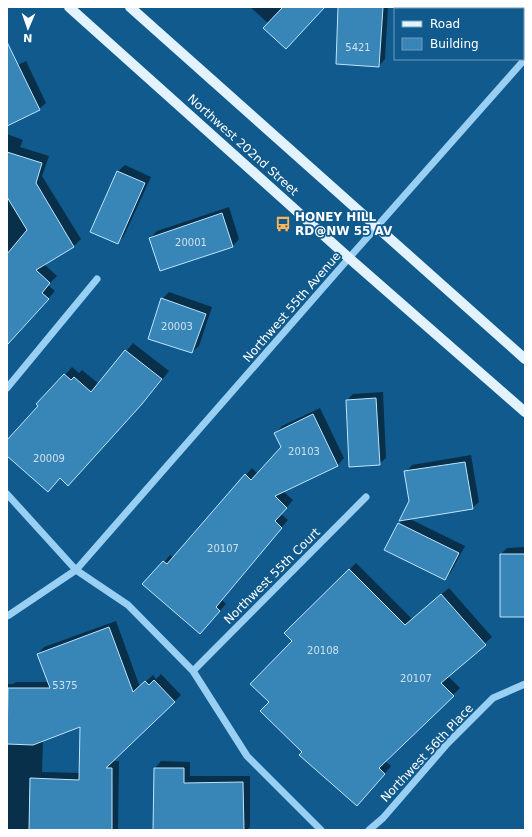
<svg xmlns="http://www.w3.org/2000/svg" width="532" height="837" font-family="'DejaVu Sans',sans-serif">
	<rect width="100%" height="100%" fill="#105a8d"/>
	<!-- shadow -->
	<path fill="#0007" fill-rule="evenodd" d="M250,7h74l-55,17z
		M339,7h49l-3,52 -6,7z
		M410,7h36l1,2h-36z
		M26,61l20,42 -7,6 -32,16v-55z
		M7,134l16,6 -3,7 29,9 -7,20 39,63 -7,7 -30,18 13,12 -9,9 7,6 -48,53z
		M125,165l26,12 -27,59 -6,7v-72z
		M229,207l10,32 -6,7 -83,-8 7,-7z
		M169,292l43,15 -13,39 -7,6 -30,-53z
		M133,343l36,28 -19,24 -75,82h-15l-53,-22v-14l65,-74 7,6 3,-3 17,14z
		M383,392l3,66 -7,6 -32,-64 6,-6z
		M320,408l24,50 -6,7 -55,26 10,9 -12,14 7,6 -67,79 5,5 -20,22 -42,-64 6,-7 4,3 78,-90 6,6 25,-26 -8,-15 7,-7z
		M471,455l8,47 -7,6 -64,10 57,28 -14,26 -7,7 -45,-55 4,-5 7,-18 -4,-29 6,-7z
		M525,547v69l-24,-62 6,-6z
		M356,563l56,56 37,-31 43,49 -44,39 12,12 -75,73 6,5 -27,32 -61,-46 -32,-50 23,-61 -8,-8z
		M116,621l24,66 13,-12 3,4 5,-5 20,21 -69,66h7l-1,69h-111v-146h6l3,-2h32l-10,-28 6,-7zM81,726l-1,47 -38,-1 1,-32z
		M161,761l29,1v14h60v51l-3,3h-93l1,-62z"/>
	<!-- building -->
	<path fill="#3885b7" stroke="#bfe5fd" d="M283,7h42l-39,42 -23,-21z
		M338,7h45l-4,60 -43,-3z
		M7,42l33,68 -33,16z
		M7,152l35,11 -6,20 38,64 -38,23 14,13 -8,10 7,6 -42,46v-91l20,-24 -20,-33z
		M117,171l28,12 -27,61 -28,-12z
		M222,213l11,34 -73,24 -11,-33z
		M161,298l45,16 -14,39 -44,-14z
		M125,350l37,29 -20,25 -74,82 -8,-8 -12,14 -41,-36v-16l31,-34 -2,-2 28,-30 7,6 3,-3 17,15z
		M376,398l4,67 -31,2 -3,-67z
		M313,414l25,52 -63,30 12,12 -12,13 7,7 -66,79 4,4 -20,23 -58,-50 21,-23 4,3 78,-90 6,6 30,-33 -7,-14z
		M465,462l8,47 -74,12 10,-20 -5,-30z
		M398,523l61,30 -14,27 -61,-30z
		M500,554h25v63h-25z
		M349,569l56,56 36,-31 45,51 -45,38 13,13 -75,72 6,6 -28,32 -58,-51 3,-3 -42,-41 9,-9 -19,-18 42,-43 -8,-8z
		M109,627l24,65 12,-11 4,4 5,-5 21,22 -69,66h6v62h-83l1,-52 49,2 1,-53 -47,18 -26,-1 1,-56h42l-13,-34z
		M154,768h30v15l59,-1 1,48h-91z"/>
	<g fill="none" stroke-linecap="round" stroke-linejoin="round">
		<!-- minor -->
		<path stroke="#98cff2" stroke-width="7" d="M7,388l90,-109
			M7,494l69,76 52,35 65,66 54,85 74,74
			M7,616l2,-1 67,-45 273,-312 176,-199
			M193,671l173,-174
			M369,830l14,-12 64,-74 46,-46 32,-14"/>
		<!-- major -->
		<path stroke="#e3f2ff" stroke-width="10" d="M69,7l280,251 176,154
			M130,7l395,352"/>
	</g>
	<!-- icons -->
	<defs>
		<symbol id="bus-bare" viewBox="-9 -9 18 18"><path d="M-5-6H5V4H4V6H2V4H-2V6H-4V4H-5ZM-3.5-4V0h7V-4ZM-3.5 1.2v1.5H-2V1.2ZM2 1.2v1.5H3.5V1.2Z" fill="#ffb559" stroke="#105a8d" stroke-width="2.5" paint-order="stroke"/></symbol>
	</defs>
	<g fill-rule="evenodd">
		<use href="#bus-bare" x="272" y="213" width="22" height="22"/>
	</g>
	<g text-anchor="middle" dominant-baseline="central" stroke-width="3.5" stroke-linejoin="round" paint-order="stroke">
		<!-- number labels -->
		<g font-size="10" fill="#cde0ed">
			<text x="358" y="47">5421</text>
			<text x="191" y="242">20001</text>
			<text x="177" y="326">20003</text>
			<text x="304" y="451">20103</text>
			<text x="49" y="458">20009</text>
			<text x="223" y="548">20107</text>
			<text x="323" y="650">20108</text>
			<text x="416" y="678">20107</text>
			<text x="65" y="685">5375</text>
		</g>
		<!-- street labels -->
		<g font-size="12" fill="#fff" stroke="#105a8d">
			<text transform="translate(243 145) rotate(42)">Northwest 202nd Street</text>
			<text transform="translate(292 307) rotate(-49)">Northwest 55th Avenue</text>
			<text transform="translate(272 576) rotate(-45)">Northwest 55th Court</text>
			<text transform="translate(427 753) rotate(-47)">Northwest 56th Place</text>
		</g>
		<!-- poi labels -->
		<g font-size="12" font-weight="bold" fill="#fff" stroke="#105a8d" text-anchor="start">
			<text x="295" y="217">HONEY HILL<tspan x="295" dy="14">RD@NW 55 AV</tspan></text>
		</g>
	</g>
	<!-- border -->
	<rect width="532" height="837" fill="none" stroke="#ffffff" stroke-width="16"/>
	<!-- legend -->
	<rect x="394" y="8" width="130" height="52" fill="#105a8d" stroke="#709cbb"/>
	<rect x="402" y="21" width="20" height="6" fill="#e3f2ff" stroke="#709cbb"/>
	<text x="430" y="28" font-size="12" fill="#ffffff">Road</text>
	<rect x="402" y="38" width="20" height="12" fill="#3885b7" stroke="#709cbb"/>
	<text x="430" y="48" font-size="12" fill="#ffffff">Building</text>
	<!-- north arrow -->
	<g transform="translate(28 28) rotate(182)" stroke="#105a8d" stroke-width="3" paint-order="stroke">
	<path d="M0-3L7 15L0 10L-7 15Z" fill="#ffffff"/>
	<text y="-6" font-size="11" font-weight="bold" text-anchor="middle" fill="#ffffff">N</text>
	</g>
</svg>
